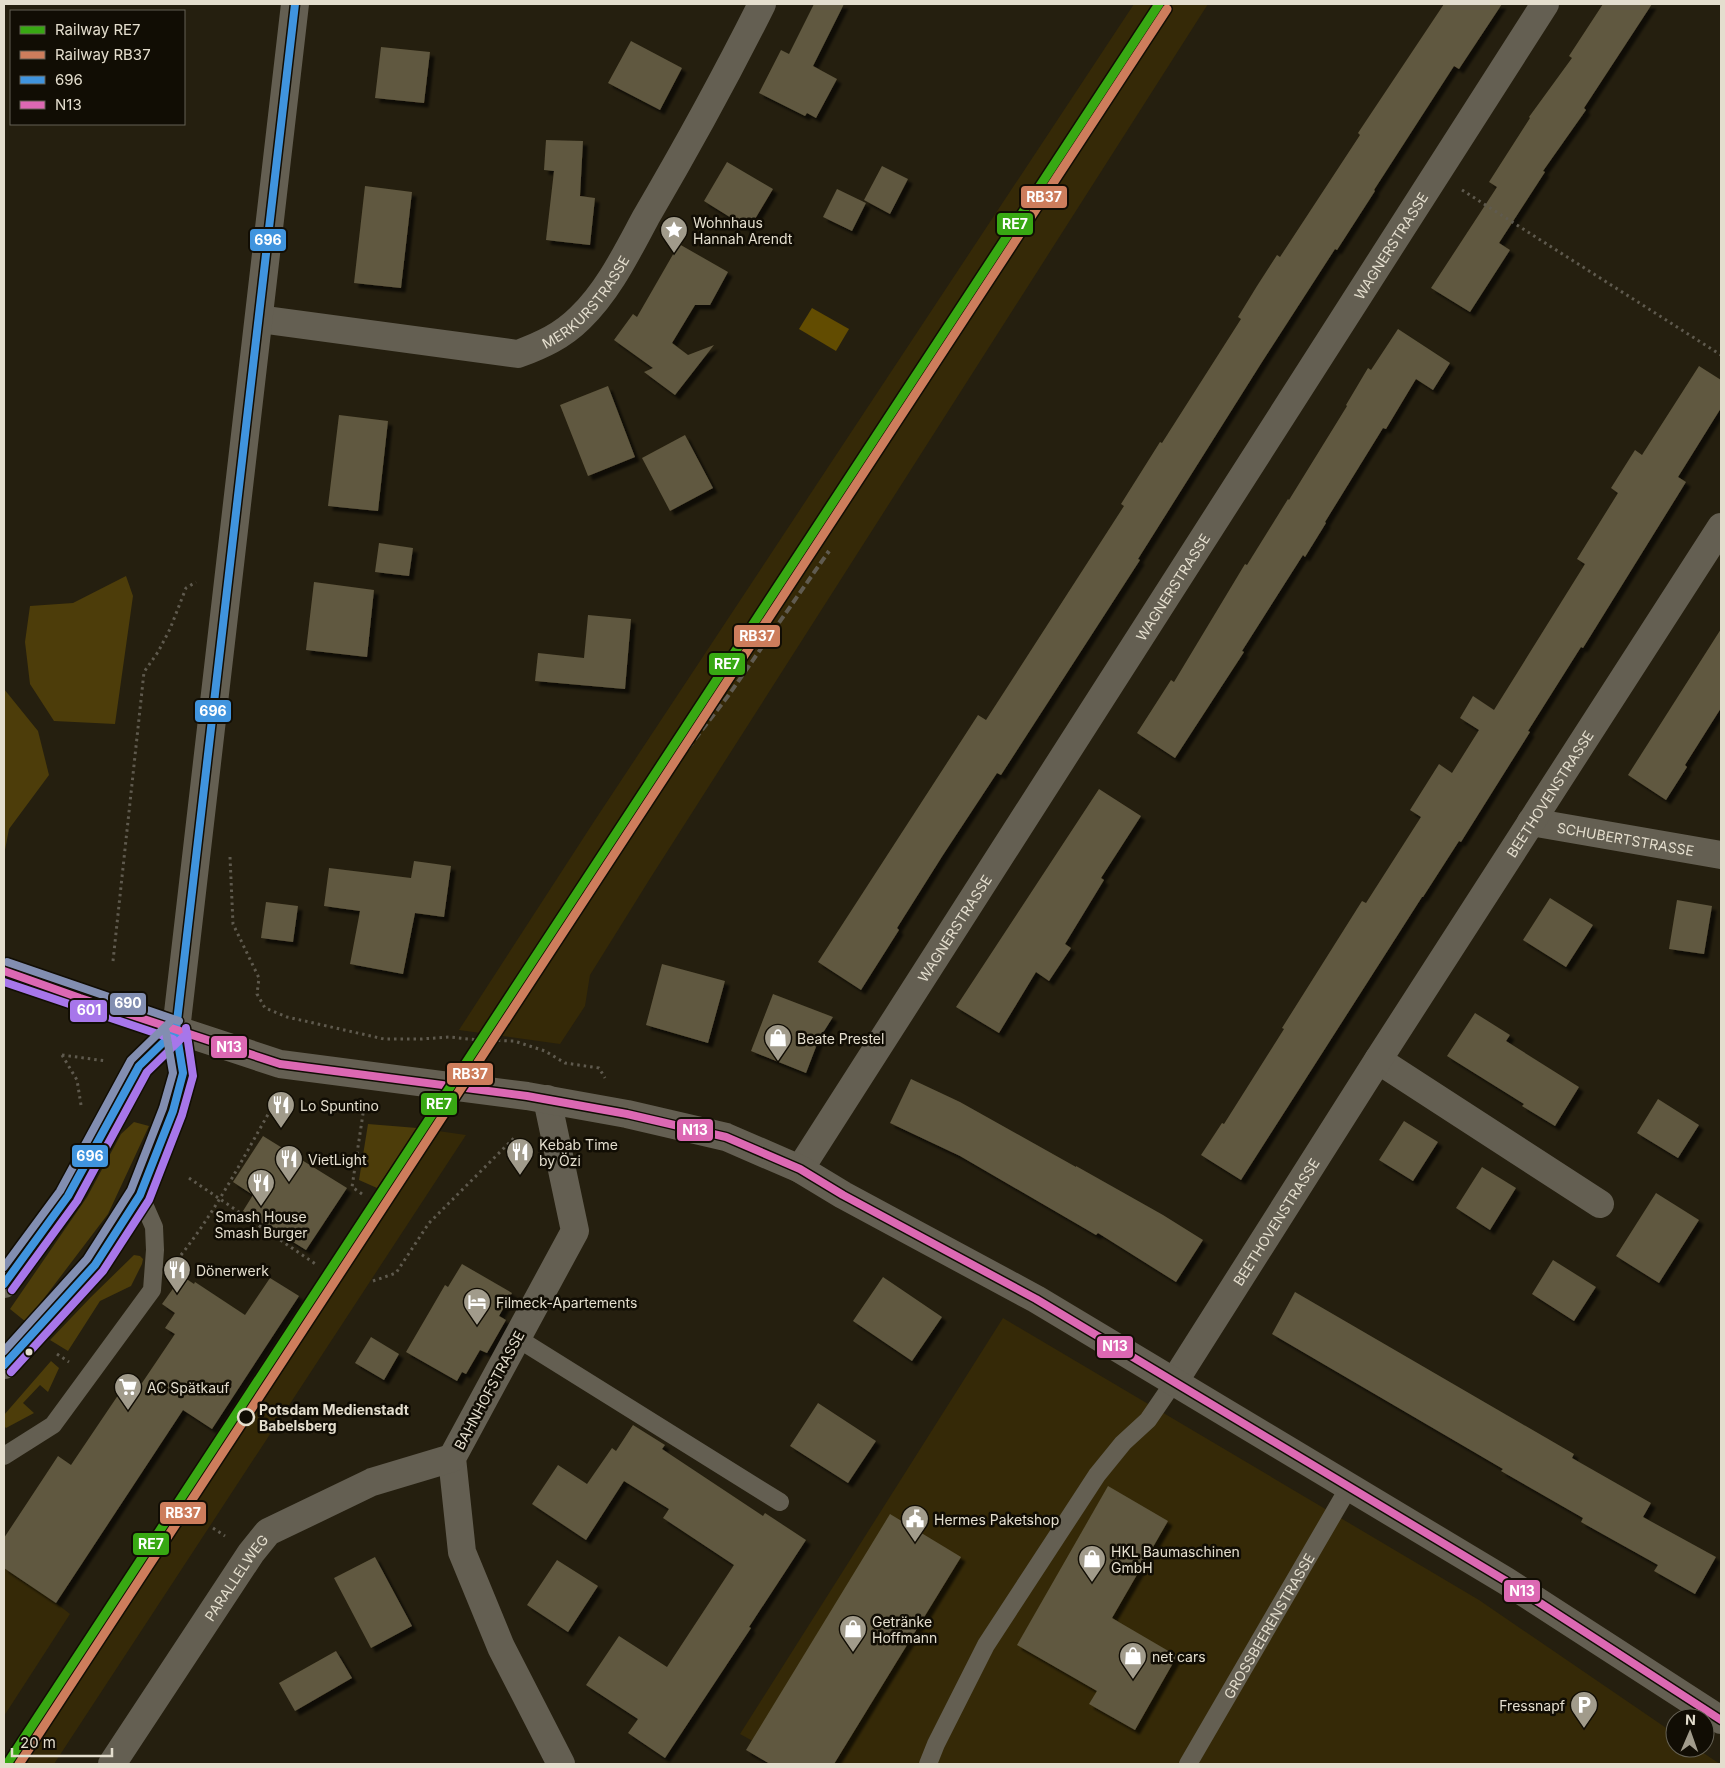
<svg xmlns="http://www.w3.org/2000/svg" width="1725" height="1768" font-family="Inter,sans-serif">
	<defs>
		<filter id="shadow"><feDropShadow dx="4.5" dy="4.5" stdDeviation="1" flood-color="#0009"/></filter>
	</defs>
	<rect width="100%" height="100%" fill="#251f0f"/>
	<!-- built -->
	<path fill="#352907" d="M1134,4h74l-557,873 -61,98 -5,31 -25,38 -101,-14 136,-210z
		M417,1128l49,7 -412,629h-50v-5z
		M1003,1318l476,282 196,134v14h21l24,16h-926l-54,-30z
		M4,1568l52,35 14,11 -66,102z"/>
	<!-- green -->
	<path fill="#4d3d0a" d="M126,576l7,20 -18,128 -61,-3 -24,-37 -5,-42 5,-36 43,-3z
		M4,689l34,42 11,44 -40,54 -5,26z
		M134,1122l15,4 -41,88 -82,108 -16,-13 77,-112 34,-63z
		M368,1124l49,4 -40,60 -18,-8z
		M134,1255l6,1 3,3 -1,5 -11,22 -31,15 -32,50 -18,-11 41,-43z
		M51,1361l8,7 -11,24 -8,-7 -17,18 11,10 -28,15 -2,-2v-11z"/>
	<!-- water -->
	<path fill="#624c01" d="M812,308l37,21 -13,22 -37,-22z"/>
	<!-- building -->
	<path fill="#60583f" filter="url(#shadow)" d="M814,4h30l-31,62 24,13 -21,39 -9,-5 -2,3 -46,-23 22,-43 8,4z
		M1444,4h58l-43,65 -5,-3 -80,124 1,1 -38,59 -2,-1 -73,113 -124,197 2,1 -139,215 -4,-2 -54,82 -46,73 2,2 -38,60 -43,-28 160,-247 8,5 138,-214 -3,-2 39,-62 2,1 79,-124 -3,-2 19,-31 20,-31 3,2 80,-122 -2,-2z
		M1603,4h49l-68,104 2,2 -43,61 2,1 -46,71 11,7 -40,62 -39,-24 66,-101 -8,-5 41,-64 -1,-1 43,-59 -3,-2z
		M631,41l51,27 -22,42 -52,-27z
		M381,47l49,5 -6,51 -49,-5z
		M546,140l37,1 -3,55 15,2 -5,47 -44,-5 8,-69 -10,-1z
		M727,162l46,27 -24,40 -45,-28z
		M882,166l26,13 -18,35 -26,-14z
		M365,186l47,6 -11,96 -47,-5z
		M837,189l29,14 -14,28 -29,-14z
		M679,244l49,28 -18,33h-15l-23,38 16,12 26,-10 -39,50 -31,-23 9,-4 -39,-28 19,-26 4,3z
		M1398,329l52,34 -17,27 -17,-11 -30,50 -3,-1 -58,94 1,1 -21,34 -2,-2 -61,96 2,1 -69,106 -38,-25 34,-53 3,2 71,-118 2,1 41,-66 1,1 58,-94 -1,-1 22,-37 3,2z
		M1699,366l22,14v28l-43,69 8,5 -103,166 -2,-1 -53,84 2,1 -69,110 -2,-1 -36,56h-1l-181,283 -40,-25 21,-32 2,1 60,-95 -2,-1 80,-127 4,2 55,-86 -11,-7 29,-46 13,9 27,-43 -19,-12 13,-22 21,14 91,-146 -8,-5 41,-66 -7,-5 24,-38 7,5z
		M608,386l27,71 -47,19 -28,-71z
		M339,415l49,6 -10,90 -50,-5z
		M685,435l28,53 -43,23 -28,-53z
		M379,543l34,5 -4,28 -34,-4z
		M314,582l60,8 -7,67 -61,-7z
		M588,615l43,4 -6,70 -90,-8 3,-28 46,5z
		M1721,629v79l-36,57 2,2 -21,33 -38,-25z
		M1099,789l42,27 -40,62 3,2 -39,64 6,4 -22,33 -13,-9 -37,61 -43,-26z
		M414,861l37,5 -7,51 -29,-4 -12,61 -53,-10 10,-53 -36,-5 5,-38 82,10z
		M1550,898l43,27 -27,42 -43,-27z
		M1677,900l35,6 -8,48 -35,-5z
		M266,902l32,4 -5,36 -32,-4z
		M662,964l63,17 -17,62 -62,-18z
		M773,994l60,23 -14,22 -13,34 -55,-22z
		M1475,1013l35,22 -4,6 73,46 -24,39 -33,-20 2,-2 -77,-48z
		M911,1079l49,23 116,65v-1l87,49 40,25 -27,42 -78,-49 -2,2 -136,-79 -70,-33z
		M1658,1099l41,26 -21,33 -41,-25z
		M1404,1121l34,21 -25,39 -34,-21z
		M263,1136l84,52 -41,62 -63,-39 10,-16 -20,-13z
		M1482,1167l34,21 -26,42 -34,-22z
		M1656,1193l43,27 -40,63 -43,-27z
		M1553,1260l43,27 -22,34 -42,-27z
		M462,1264l50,29 -13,23 7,4 -19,33 -7,-3 -14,24 -4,-2 -5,9 -51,-29 39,-67 3,2z
		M182,1276l12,8 1,-2 50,33 25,-37 29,18 -87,133 -29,-19 -127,193 -52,-35v-30l54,-82 13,9 60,-89 11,7 33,-49 -10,-6 10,-15 -13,-9z
		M883,1277l59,40 -30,44 -59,-40z
		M1295,1292l279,162 -2,4 79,45 -8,14 73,40 -21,37 -41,-23 4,-6 -77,-43 2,-4 -82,-47 2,-2 -231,-135z
		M371,1337l28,17 -15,26 -29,-17z
		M818,1403l58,38 -28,42 -58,-37z
		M633,1425l32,20 -3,4 101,67 2,-3 41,27 -57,87 2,1 -86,130 -37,-25 10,-14 -52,-34 33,-49 48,31 67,-102 -71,-47 6,-9 -45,-28 -38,59 -54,-36 26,-39 29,19 25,-36 4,3z
		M1108,1486l60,35 -56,97 65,38 -42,74 -46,-26 8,-13 -80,-46z
		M890,1514l71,43 -127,207h-64l-24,-14z
		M375,1557l37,69 -41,22 -37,-70z
		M557,1560l41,26 -30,46 -41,-27z
		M336,1651l16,27 -57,33 -16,-28z"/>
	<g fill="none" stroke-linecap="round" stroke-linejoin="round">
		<!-- path -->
		<path stroke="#5f5a4e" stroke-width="3" stroke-dasharray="2.5 4" stroke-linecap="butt" d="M1462,190l259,165
			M230,857l3,67 26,54 -2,16 8,14 22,9 97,22h37l28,-2 30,3 35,1 31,10 20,12 34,5 6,10
			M113,961l31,-289 14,-20 12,-23 16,-41 10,-6
			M62,1055l44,6
			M62,1055l15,25 4,25
			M189,1178l128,87
			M362,1194l-10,-7 12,-80
			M181,1255c38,-48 66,-105 97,-158
			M373,1281l23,-8 33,-50 85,-85
			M57,1354l12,8
			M213,1528l12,8"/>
		<!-- service -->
		<g stroke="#645f52" stroke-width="18">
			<path d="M517,1338l263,164"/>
			<path d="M4,1456l49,-31 99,-135 3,-40 -1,-23 -14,-32"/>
			<path d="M928,1764l8,-20 50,-99 111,-170 26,-32 25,-23 26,-38"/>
			<path id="s1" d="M1188,1764l161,-277"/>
		</g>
		<!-- minor -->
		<g stroke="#645f52" stroke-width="28">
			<path id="s2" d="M259,319l259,35c24,-9 44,-18 62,-36 29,-28 47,-66 66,-101 41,-70 80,-141 116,-213"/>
			<path id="s3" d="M1531,822l190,33"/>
			<path d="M1378,1060l222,144"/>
			<path d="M547,1099l28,132 -123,227 10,94 39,95 60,117"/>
			<path id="s4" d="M800,1169l745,-1165"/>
			<path id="s5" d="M1174,1382l204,-322 343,-533"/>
			<path id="s6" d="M112,1764l139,-211 17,-21 104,-50 80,-24"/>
		</g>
		<!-- tertiary -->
		<path stroke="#645f52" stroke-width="28" d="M4,971l76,27 200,66 247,32 100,18 99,23 74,32 43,26 193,104 470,282 215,139
			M4,1284l64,-88 71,-130 37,-36
			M4,1365l21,-22 70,-78 45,-70 33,-84 10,-38 -7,-43 119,-1026"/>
		<!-- rail -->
		<path stroke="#605b50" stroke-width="4" stroke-dasharray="8 4" stroke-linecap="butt" d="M525,972l118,-165 85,-111 101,-145"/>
		<defs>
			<path id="bus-1" d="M4,1284l64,-88 71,-130 37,-36
				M4,1365l91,-100 45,-70 33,-84 10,-38 -7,-43 119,-1026"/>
			<path id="bus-2" d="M4,971l76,27 200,66 247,32 100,18 99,23 74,32 43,26 193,104 470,282 215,139"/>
			<path id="bus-3" d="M4,982l169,57
				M12,1290l65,-89 70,-129 36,-35
				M11,1372l92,-101 46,-71 33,-85 11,-39 -7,-48"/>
			<path id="bus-4" d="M7,962l172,59
				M4,1267l56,-76 71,-131 38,-37
				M4,1351l83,-92 44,-69 32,-82 10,-35 -7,-41"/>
		</defs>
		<!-- bus-1 casing -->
		<use href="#bus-1" stroke="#110d04" stroke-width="11"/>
		<!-- bus-2 casing -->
		<use href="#bus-2" stroke="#110d04" stroke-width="11"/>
		<!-- bus-3 casing -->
		<use href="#bus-3" stroke="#110d04" stroke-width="11"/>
		<!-- bus-4 casing -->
		<use href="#bus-4" stroke="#110d04" stroke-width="11"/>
		<!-- bus-1 -->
		<use href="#bus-1" stroke="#4094de" stroke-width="8"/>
		<!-- bus-2 -->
		<use href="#bus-2" stroke="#dc68b3" stroke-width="8"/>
		<!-- bus-3 -->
		<use href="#bus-3" stroke="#a776ea" stroke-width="8"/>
		<!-- bus-4 -->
		<use href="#bus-4" stroke="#828eb1" stroke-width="8"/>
		<defs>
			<path id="rail-1" d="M7,1764l1152,-1760"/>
			<path id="rail-2" d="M19,1764l1148,-1755"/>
		</defs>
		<!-- rail-1 casing -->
		<use href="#rail-1" stroke="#110d04" stroke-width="12"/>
		<!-- rail-2 casing -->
		<use href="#rail-2" stroke="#110d04" stroke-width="12"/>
		<!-- rail-1 -->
		<use href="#rail-1" stroke="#38a813" stroke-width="9"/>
		<!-- rail-2 -->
		<use href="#rail-2" stroke="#cd7d5c" stroke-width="9"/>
	</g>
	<!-- icons -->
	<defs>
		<symbol id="sight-pin" viewBox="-11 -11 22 30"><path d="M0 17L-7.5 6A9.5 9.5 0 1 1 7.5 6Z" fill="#a19b8b" stroke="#110d04"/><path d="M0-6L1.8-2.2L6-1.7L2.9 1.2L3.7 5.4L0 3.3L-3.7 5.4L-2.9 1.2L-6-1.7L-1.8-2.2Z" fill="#fff"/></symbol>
		<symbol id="shop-pin" viewBox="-11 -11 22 30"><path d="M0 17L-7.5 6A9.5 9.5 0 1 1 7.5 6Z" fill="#a19b8b" stroke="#110d04"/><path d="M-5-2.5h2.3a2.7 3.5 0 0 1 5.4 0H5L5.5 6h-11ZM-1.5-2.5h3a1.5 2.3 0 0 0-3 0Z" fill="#fff"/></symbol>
		<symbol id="restaurant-pin" viewBox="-11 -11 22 30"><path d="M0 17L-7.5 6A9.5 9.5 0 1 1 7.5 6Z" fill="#a19b8b" stroke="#110d04"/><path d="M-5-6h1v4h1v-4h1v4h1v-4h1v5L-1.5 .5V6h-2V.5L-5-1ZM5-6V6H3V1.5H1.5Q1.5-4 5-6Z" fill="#fff"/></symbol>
		<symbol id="hotel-pin" viewBox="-11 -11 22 30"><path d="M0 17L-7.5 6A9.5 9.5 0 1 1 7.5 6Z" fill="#a19b8b" stroke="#110d04"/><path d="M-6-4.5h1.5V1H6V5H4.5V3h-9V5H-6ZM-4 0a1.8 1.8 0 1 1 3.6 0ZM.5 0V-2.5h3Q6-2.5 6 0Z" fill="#fff"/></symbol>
		<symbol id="supermarket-pin" viewBox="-11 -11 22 30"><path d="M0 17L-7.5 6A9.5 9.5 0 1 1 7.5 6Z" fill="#a19b8b" stroke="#110d04"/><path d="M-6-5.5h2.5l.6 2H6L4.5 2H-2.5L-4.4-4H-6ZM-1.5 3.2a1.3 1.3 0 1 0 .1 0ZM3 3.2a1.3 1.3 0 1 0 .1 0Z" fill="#fff"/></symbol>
		<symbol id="civic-pin" viewBox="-11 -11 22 30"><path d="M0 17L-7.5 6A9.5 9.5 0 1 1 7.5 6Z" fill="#a19b8b" stroke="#110d04"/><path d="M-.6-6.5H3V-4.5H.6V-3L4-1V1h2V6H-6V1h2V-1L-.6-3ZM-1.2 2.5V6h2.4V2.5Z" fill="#fff"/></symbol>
		<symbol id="parking-pin" viewBox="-11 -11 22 30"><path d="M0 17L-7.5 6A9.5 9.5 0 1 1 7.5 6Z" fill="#a19b8b" stroke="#110d04"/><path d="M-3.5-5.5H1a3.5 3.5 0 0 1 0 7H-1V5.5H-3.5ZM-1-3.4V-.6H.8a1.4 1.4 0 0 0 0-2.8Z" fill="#fff"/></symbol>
	</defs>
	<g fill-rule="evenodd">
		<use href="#sight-pin" x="658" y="214" width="32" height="43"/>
		<use href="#shop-pin" x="762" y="1022" width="32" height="43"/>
		<use href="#restaurant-pin" x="265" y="1089" width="32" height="43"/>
		<use href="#restaurant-pin" x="504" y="1136" width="32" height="43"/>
		<use href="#restaurant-pin" x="273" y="1143" width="32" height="43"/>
		<use href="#restaurant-pin" x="245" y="1167" width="32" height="43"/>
		<use href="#restaurant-pin" x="161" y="1254" width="32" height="43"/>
		<use href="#hotel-pin" x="461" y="1286" width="32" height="43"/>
		<use href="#supermarket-pin" x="112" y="1371" width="32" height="43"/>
		<use href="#civic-pin" x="899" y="1503" width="32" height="43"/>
		<use href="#shop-pin" x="1076" y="1543" width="32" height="43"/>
		<use href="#shop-pin" x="837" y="1613" width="32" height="43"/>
		<use href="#shop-pin" x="1117" y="1640" width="32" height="43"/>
		<use href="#parking-pin" x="1568" y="1689" width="32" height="43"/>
	</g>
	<!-- markers -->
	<circle fill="#e4dece" stroke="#110d04" stroke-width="2" cx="29" cy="1352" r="4.5"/>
	<circle fill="#110d04" stroke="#e4dece" stroke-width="2.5" cx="246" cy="1417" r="8"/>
	<g text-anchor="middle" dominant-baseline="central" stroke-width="5" stroke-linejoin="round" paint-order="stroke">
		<!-- poi labels -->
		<g font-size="14" fill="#e4dece" stroke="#110d04" text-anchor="start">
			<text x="693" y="222">Wohnhaus<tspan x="693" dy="16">Hannah Arendt</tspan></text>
			<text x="797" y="1038">Beate Prestel</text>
			<text x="300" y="1105">Lo Spuntino</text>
			<text x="539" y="1144">Kebab Time<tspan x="539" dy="16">by Özi</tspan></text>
			<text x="308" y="1159">VietLight</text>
			<text x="261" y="1216" text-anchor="middle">Smash House<tspan x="261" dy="16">Smash Burger</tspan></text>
			<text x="196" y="1270">Dönerwerk</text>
			<text x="496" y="1302">Filmeck-Apartements</text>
			<text x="147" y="1387">AC Spätkauf</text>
			<text x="934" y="1519">Hermes Paketshop</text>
			<text x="1111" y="1551">HKL Baumaschinen<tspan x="1111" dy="16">GmbH</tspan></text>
			<text x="872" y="1621">Getränke<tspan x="872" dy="16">Hoffmann</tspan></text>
			<text x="1152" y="1656">net cars</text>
			<text x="1565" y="1705" text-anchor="end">Fressnapf</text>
		</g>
		<!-- street labels -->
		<g font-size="14" fill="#e4dece" stroke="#110d04">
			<text stroke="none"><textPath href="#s4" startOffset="1096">WAGNERSTRASSE</textPath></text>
			<text stroke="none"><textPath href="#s2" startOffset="349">MERKURSTRASSE</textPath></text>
			<text stroke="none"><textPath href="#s4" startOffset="691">WAGNERSTRASSE</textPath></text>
			<text stroke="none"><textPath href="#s5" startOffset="698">BEETHOVENSTRASSE</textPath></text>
			<text stroke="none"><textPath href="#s3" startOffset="96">SCHUBERTSTRASSE</textPath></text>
			<text stroke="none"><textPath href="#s4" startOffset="286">WAGNERSTRASSE</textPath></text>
			<text stroke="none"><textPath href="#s5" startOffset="190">BEETHOVENSTRASSE</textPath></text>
			<text transform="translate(489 1390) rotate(-62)">BAHNHOFSTRASSE</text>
			<text stroke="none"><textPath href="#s6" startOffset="224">PARALLELWEG</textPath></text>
			<text stroke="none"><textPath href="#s1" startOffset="160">GROSSBEERENSTRASSE</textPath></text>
		</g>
		<!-- stop labels -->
		<g font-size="14" font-weight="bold" fill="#e4dece" stroke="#110d04" text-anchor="start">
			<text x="259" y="1409">Potsdam Medienstadt<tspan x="259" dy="16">Babelsberg</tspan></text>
		</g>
	</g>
	<g stroke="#110d04" stroke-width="2">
		<rect x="1020" y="185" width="48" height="24" rx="5" fill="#cd7d5c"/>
		<rect x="996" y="212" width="38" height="24" rx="5" fill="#38a813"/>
		<rect x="249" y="228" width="38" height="24" rx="5" fill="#4094de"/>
		<rect x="733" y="624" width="48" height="24" rx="5" fill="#cd7d5c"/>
		<rect x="708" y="652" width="38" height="24" rx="5" fill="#38a813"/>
		<rect x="194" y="699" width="38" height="24" rx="5" fill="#4094de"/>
		<rect x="109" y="992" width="38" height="24" rx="5" fill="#828eb1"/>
		<rect x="69" y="999" width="39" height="24" rx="5" fill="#a776ea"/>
		<rect x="210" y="1035" width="38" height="24" rx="5" fill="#dc68b3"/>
		<rect x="446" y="1062" width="48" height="24" rx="5" fill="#cd7d5c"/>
		<rect x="420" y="1092" width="38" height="24" rx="5" fill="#38a813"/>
		<rect x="676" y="1118" width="38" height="24" rx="5" fill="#dc68b3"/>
		<rect x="71" y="1144" width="38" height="24" rx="5" fill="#4094de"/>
		<rect x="1096" y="1335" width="38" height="24" rx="5" fill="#dc68b3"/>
		<rect x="159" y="1501" width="48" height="24" rx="5" fill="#cd7d5c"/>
		<rect x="132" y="1532" width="38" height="24" rx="5" fill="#38a813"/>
		<rect x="1503" y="1579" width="38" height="24" rx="5" fill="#dc68b3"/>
	</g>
	<g font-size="14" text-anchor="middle" font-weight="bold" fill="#fff">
		<text x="1044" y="202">RB37</text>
		<text x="1015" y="229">RE7</text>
		<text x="268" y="245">696</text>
		<text x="757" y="641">RB37</text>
		<text x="727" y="669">RE7</text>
		<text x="213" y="716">696</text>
		<text x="128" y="1008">690</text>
		<text x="89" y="1015">601</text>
		<text x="229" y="1052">N13</text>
		<text x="470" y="1079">RB37</text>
		<text x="439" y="1109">RE7</text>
		<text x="695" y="1135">N13</text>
		<text x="90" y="1161">696</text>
		<text x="1115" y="1351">N13</text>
		<text x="183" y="1518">RB37</text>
		<text x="151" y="1549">RE7</text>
		<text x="1522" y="1596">N13</text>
	</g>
	<!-- border -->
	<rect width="1725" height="1768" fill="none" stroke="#e4dece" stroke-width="10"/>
	<!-- legend -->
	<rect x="10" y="10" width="175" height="115" fill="#110d04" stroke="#656155"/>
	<rect x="20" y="26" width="25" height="8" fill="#38a813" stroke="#656155"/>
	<text x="55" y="35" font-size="15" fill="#e4dece">Railway RE7</text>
	<rect x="20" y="51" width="25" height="8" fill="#cd7d5c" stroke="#656155"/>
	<text x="55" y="60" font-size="15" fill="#e4dece">Railway RB37</text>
	<rect x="20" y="76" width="25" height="8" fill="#4094de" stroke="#656155"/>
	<text x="55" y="85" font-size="15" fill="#e4dece">696</text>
	<rect x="20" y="101" width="25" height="8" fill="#dc68b3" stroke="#656155"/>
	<text x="55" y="110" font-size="15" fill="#e4dece">N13</text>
	<!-- north arrow -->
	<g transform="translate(1690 1733) rotate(2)"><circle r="24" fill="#110d04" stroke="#656155"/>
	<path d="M0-4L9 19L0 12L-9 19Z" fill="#a19b8b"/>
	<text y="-8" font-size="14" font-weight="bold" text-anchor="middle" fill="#e4dece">N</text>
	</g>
	<!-- scale -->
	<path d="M12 1748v8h100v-8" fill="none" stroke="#e4dece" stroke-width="2.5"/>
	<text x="20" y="1748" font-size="15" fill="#e4dece" stroke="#110d04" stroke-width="4" paint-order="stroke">20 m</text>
</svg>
